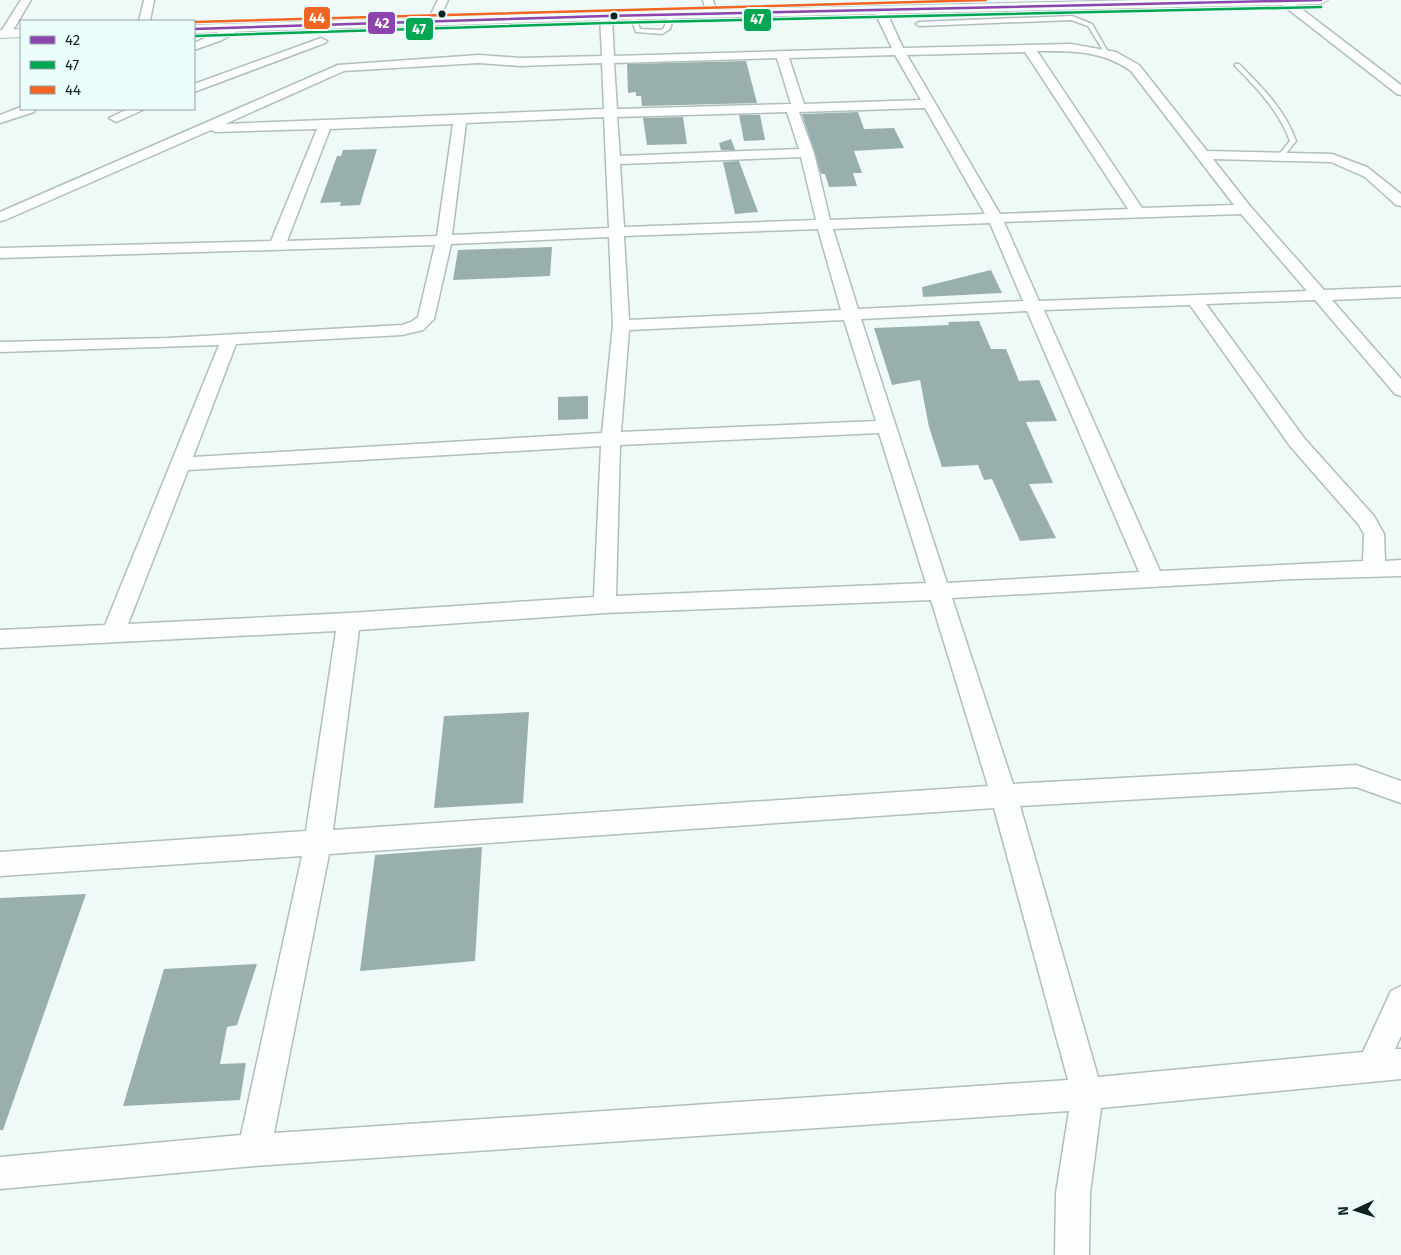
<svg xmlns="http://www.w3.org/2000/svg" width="1401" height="1255" font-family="'Fira Sans',sans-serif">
	<rect width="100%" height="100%" fill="#effaf8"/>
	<!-- building -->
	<path fill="#99afae" d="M746,61l11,42 -115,3 -1,-10h-5v-4l-8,1 -1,-29z
		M858,112l6,17 30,-1 10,20 -50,3 8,22h-9l4,13 -28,1 -4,-13h-4l-19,-60z
		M739,115h21l5,25 -21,1z
		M683,117l4,27 -40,1 -4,-27z
		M731,139l4,11h-14l-2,-7z
		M377,149l-17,56 -20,1 1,-4 -21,1 17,-47h4l2,-6z
		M739,161l19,51 -23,2 -12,-52z
		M552,247l-2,29 -97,4 5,-30z
		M991,270l11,23 -79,4 -1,-10z
		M979,321l12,28h15l13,32 20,-1 18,41 -31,1 27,61 -24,1 27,54 -36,3 -28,-62 -8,1 -6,-15 -36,2 -13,-40 -9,-47 -28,5 -18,-57 75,-3 -1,-3z
		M588,396v23l-30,1v-23z
		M529,712l-6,91 -89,5 10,-92z
		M482,847l-7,114 -115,10 15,-116z
		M86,894l-83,236h-3v-232z
		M257,964l-20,61 -10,2 -7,37 26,-1 -6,37 -117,6 41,-137z"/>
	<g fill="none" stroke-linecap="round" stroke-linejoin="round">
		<defs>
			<path id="service" d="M669,14l5,1 -4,14 -8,5 -26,-2 -6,-16 5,-1 5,14 21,1 3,-2z
				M1072,16l20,8 16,28h-4l-16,-26 -17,-6 -152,6 -3,-2 3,-2z
				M1235,64h4c23,23 46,46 57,77l-14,17 -5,-1 13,-16c-11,-30 -33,-53 -55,-75z"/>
			<path id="minor" d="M21,0h10l-21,35h-8l-2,-2z
				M144,0h10l-4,21h-11z
				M438,0h10l-11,24h-8l-2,-2z
				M703,0h10l4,14 -2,2h-8z
				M1279,0h11l111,85v10l-4,-1 -117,-91z
				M880,8l6,3 17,37 168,-4 45,8 23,13 68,86 125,3 35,13 34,27v12l-5,-1 -31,-28 -34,-15 -118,-3 37,47 74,84 77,-3v10l-69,3 69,79v17l-6,-2 -80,-94 -109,4 98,134 70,78 10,18 1,27 16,-1v16l-107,3 -342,19 61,186 343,-19 45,16v22l-45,-16 -336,19 78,271 265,-25 28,-61 10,-5v50l-6,13h6v30l-300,29 -11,85 -1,62h-34l1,-62 13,-82 -815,55 -254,23v-32l241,-22 61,-279 -302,20v-24l306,-21 30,-200 -336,17v-18l105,-5 114,-280 -219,7v-10l168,-4 234,-13 9,-3 7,-5 17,-72 -435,13v-10l271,-7 46,-112 -101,3 -5,-2 -206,90 -5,1v-9l338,-147 141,-10 41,3 82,-2 -2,-40 6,-3 6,3 2,40 278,-8 -18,-37zM1037,51c34,0 65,-1 94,20l103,134 -92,3zM1025,52l103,157 -128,5 -93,-159zM895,55l26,45 -117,4 -15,-46zM777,58l14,46 -174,5 -3,-46zM479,63l41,3 82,-3 2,46 -379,15 119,-53zM925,108l60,106 -155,6 -16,-67 -15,-41zM787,112l12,37 -179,7 -3,-39zM604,117l5,111 -157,7 14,-112zM453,124l-16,112 -150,5 43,-112zM801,157l15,63 -192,7 -4,-63zM1241,214l66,77 -268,10 -35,-79zM990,223l33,78 -165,8 -25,-80zM818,229l23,81 -212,10 -5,-84zM609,237l4,88 -11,108 -409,24 43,-113 166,-9 21,-5 11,-11 17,-75zM1190,305l100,141 69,79 5,9 -1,27 -203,10 -116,-261zM1027,311l112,261 -192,11 -86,-264zM844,320l32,101 -255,11 8,-102zM879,433l47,150 -310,13 4,-151zM601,446l-7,151 -245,16 -221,11 60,-154zM931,600l57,186 -655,44 26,-200 246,-17zM994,808l74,272 -794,53 55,-279z
				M235,25l6,3 -2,2 -17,10 -28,10v-7z
				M321,38l6,3 -2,2 -131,49v-8z
				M21,107l14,2 -1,3 -34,11v-8z
				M128,109h17l-29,13 -7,-4z"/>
			<path id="tertiary" d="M1143,0h185l-7,4 -715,16 -412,13v-8l412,-13z
				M21,29v8l-21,1v-8z"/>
		</defs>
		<!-- service casing -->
		<use href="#service" stroke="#b0bebc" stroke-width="3"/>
		<!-- minor casing -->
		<use href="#minor" stroke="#b0bebc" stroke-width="3"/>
		<!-- tertiary casing -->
		<use href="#tertiary" stroke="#b0bebc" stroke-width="2"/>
		<!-- service -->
		<use href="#service" fill="#fdfefe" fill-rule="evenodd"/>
		<!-- minor -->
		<use href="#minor" fill="#fdfefe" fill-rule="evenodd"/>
		<!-- tertiary -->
		<use href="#tertiary" fill="#fdfefe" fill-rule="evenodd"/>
		<defs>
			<path id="bus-1" d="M194,29l412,-13 715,-16"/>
			<path id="bus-2" d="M194,36l412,-13 715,-16"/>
			<path id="bus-3" d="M194,22l792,-22"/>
		</defs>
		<!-- bus-1 casing -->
		<use href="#bus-1" stroke="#ebfefc" stroke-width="4.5"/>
		<!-- bus-2 casing -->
		<use href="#bus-2" stroke="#ebfefc" stroke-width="4.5"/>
		<!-- bus-3 casing -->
		<use href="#bus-3" stroke="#ebfefc" stroke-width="4.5"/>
		<!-- bus-1 -->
		<use href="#bus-1" stroke="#8e44ad" stroke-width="2.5"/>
		<!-- bus-2 -->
		<use href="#bus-2" stroke="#00a651" stroke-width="2.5"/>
		<!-- bus-3 -->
		<use href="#bus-3" stroke="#f26522" stroke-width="2.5"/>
	</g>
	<!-- markers -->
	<g fill="#0f2120" stroke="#ebfefc" stroke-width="2">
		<circle cx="442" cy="14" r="4.5"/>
		<circle cx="614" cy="16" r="4.5"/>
	</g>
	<g stroke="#ebfefc" stroke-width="2">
		<rect x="303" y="6" width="28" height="24" rx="5" fill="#f26522"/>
		<rect x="743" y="8" width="29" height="24" rx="5" fill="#00a651"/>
		<rect x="367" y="11" width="29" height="24" rx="5" fill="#8e44ad"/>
		<rect x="405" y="17" width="29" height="24" rx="5" fill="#00a651"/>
	</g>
	<g font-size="14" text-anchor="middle" font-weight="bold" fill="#fff">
		<text x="317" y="23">44</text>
		<text x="757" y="24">47</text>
		<text x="382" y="28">42</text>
		<text x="419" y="34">47</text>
	</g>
	<!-- legend -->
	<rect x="20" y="20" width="175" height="90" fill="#ebfefc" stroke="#93a6a4"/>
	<rect x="30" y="36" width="25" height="8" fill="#8e44ad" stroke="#93a6a4"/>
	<text x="65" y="45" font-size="15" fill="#0f2120">42</text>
	<rect x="30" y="61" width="25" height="8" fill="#00a651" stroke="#93a6a4"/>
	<text x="65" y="70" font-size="15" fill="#0f2120">47</text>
	<rect x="30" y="86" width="25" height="8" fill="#f26522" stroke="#93a6a4"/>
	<text x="65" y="95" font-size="15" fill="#0f2120">44</text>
	<!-- north arrow -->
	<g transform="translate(1356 1210) rotate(266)" stroke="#ebfefc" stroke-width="4" paint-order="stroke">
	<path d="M0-4L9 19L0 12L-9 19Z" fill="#0f2120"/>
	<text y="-8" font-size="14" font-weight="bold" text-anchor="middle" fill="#0f2120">N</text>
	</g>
</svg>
